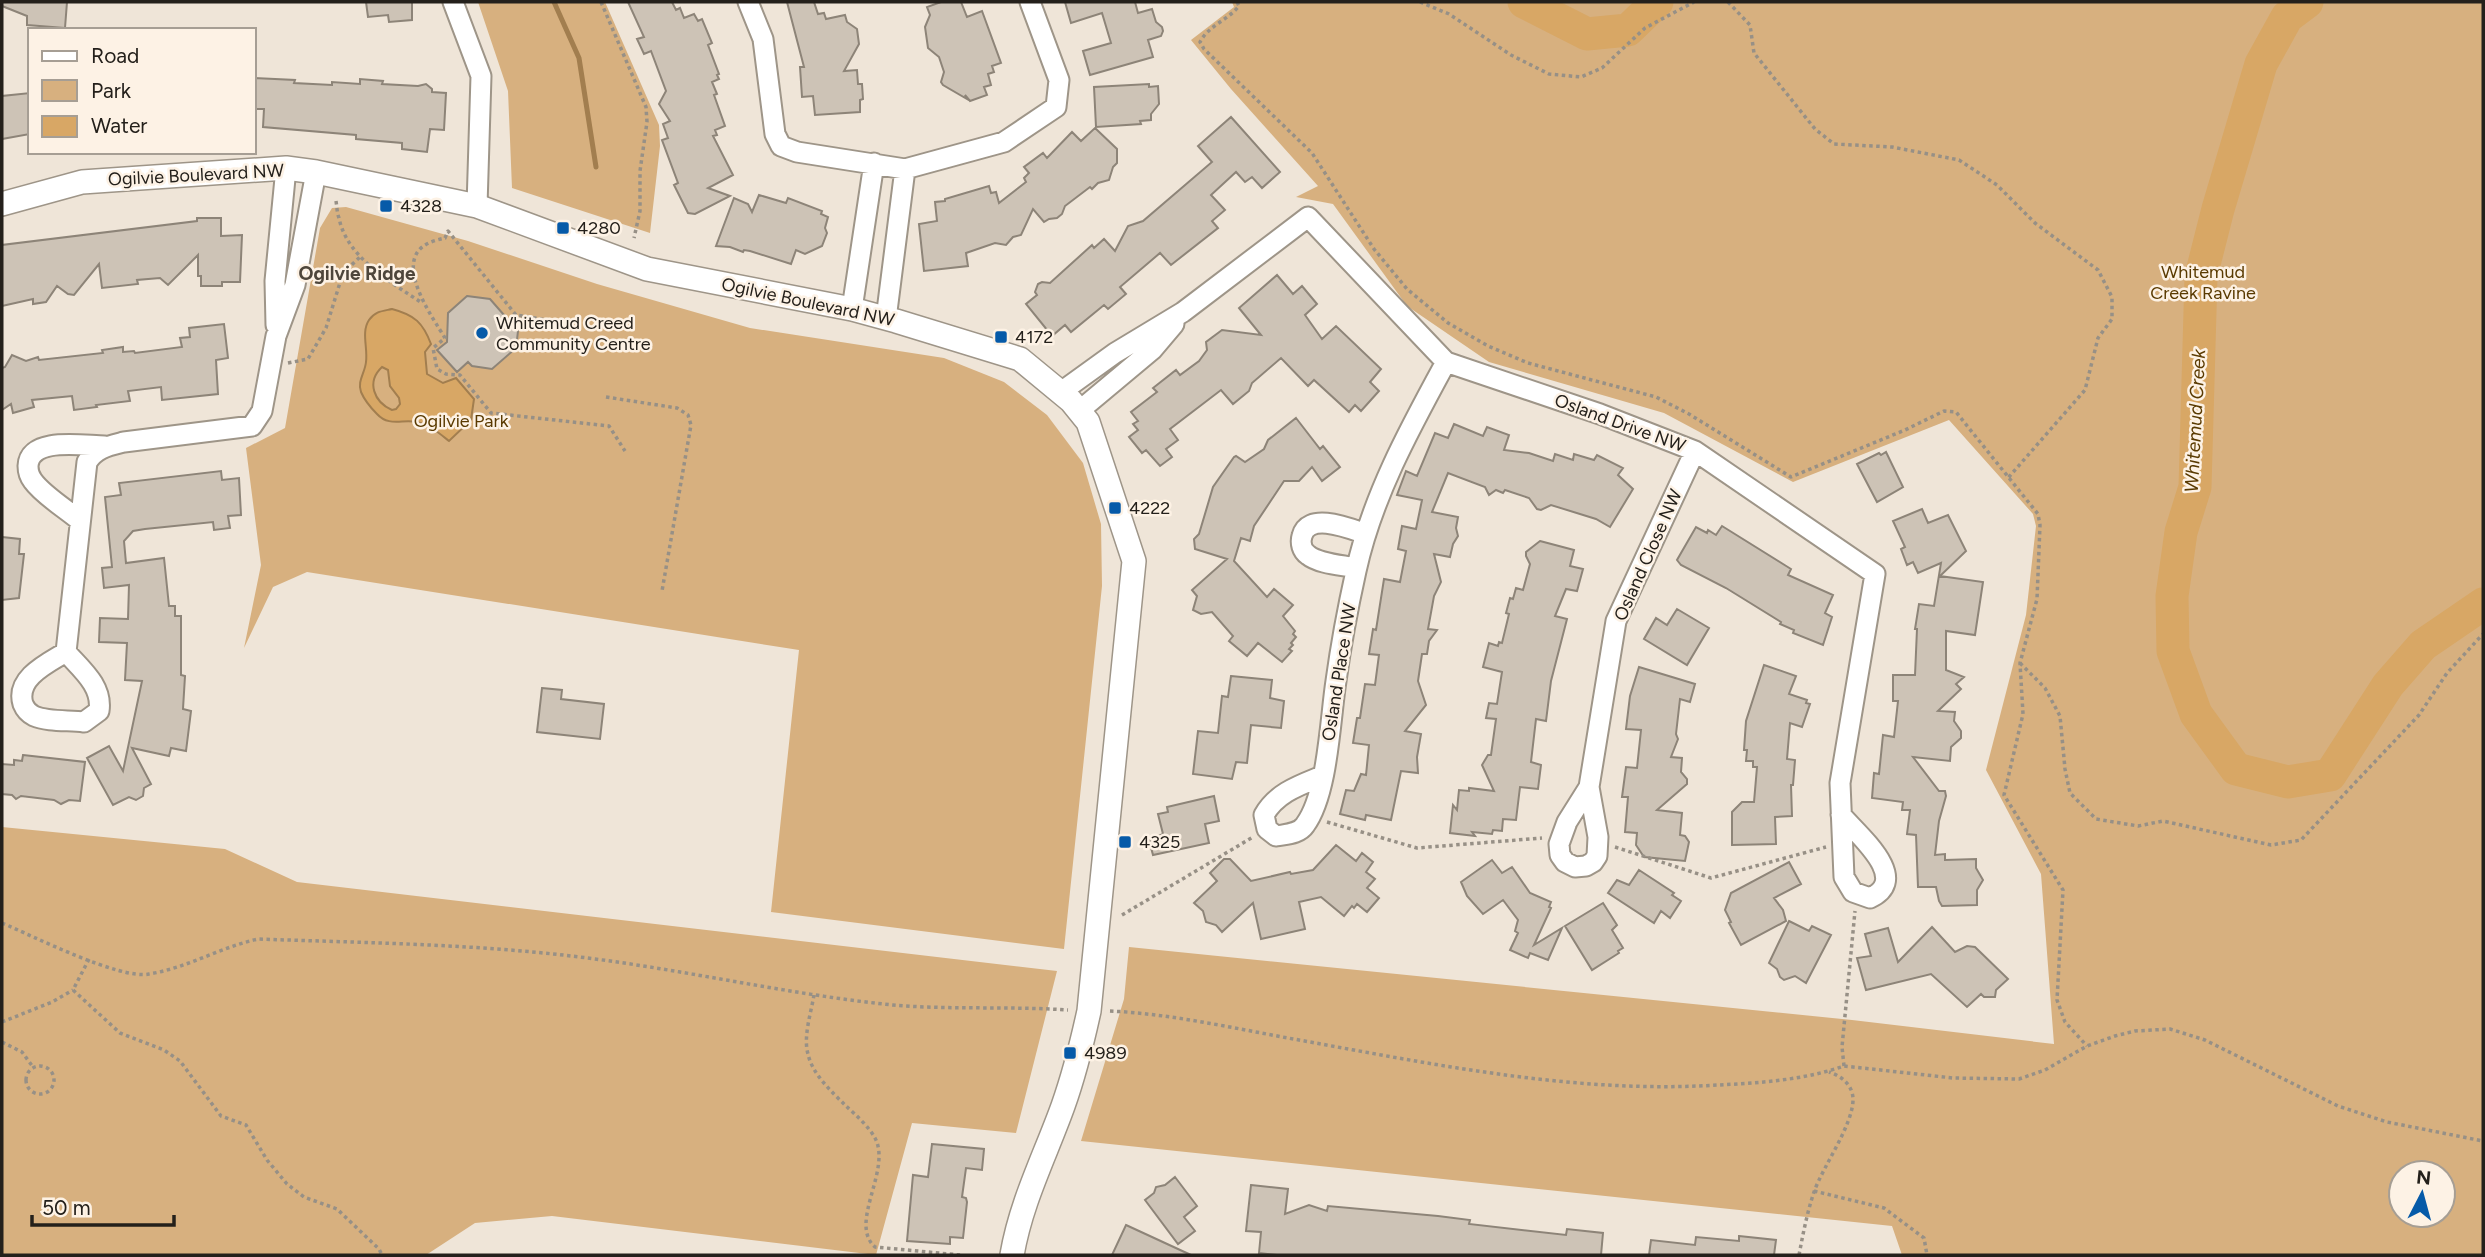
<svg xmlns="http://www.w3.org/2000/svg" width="2485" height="1257" font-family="Figtree,sans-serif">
	<rect width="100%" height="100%" fill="#efe5d8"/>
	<!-- green -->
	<path fill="#d7b07f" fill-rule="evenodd" d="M478,2h127l54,123 1,21 -10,87 -138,-45 -4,-97z
		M1232,2h1251v1253h-581l-10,-29 -811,-85 43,-142 5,-52 723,73 202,24 -13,-170 -55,-104 40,-155 10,-89 -3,-12 -84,-94 -156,62 -129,-69 -175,-51 -82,-56 -74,-102 -37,-7 22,-11 -87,-97 -40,-49 43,-33zM2401,1173h42v42h-42z
		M346,207l122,34 129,43 153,44 194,30 60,24 43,33 36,48 18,61 1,62 -38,363 -293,-37 28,-262 -492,-78 -34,15 -29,61 17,-83 -15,-117 39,-20 35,-200 12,-20z
		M2,827l223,22 72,33 760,89 -41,162 -104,-10 -36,132 -324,-39 -77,7 -49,32h-424z"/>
	<!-- water -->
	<path fill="#d8a765" stroke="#a27e4f" stroke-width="2" fill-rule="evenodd" d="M392,309c23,6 31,14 39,35l-6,8 2,22 16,9 13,-5 18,21 -3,21 -22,21c-10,-8 -19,-16 -32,-19 -15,-3 -28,5 -40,-8 -5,-5 -13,-15 -16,-22 -4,-11 4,-19 5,-30 2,-14 -5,-30 3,-42 6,-9 14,-9 23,-11zM382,367l6,3 2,16 9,12 1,6 -4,5 -4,1c-18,-8 -26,-28 -10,-43z"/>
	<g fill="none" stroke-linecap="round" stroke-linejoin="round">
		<!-- stream -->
		<path stroke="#a27e4f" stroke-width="5" d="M554,2l25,56 17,109"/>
		<!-- river -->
		<path stroke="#d8a765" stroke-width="33" d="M1524,2l63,32 41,-4 29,-28
			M2307,2l-20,15 -26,47 -43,145 -17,67 -6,211 -14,45 -9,64 1,55 23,63 40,55 52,13 42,-7 58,-90 35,-40 60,-41"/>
	</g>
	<!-- building -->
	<path fill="#cdc3b6" stroke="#8d8478" stroke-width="2" d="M2,2h65l-2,26 -38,-3v-9l-25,-10z
		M366,2h46v18l-23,2 -1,-7 -20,2z
		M628,2h44l4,8 4,-2 4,10 10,-4 4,7 4,-2 10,24 -4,2 11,29 -2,1 2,4 -7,3 5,12 -3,1 11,31 -10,4 2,5 -4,1 20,39 -25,13 22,8 -35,18 -7,-1 -14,-28 4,-2 -16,-43 6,-2 -5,-14 7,-3 -11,-17 7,-13 -15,-40 -7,3 -7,-15 7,-2z
		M787,2h27l4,12 6,-1 2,6 19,-4 2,7 10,7 2,15 -15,27 13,-1 1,14h4l1,15 -3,1v12l-45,3 -2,-19 -11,1 -2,-30h4z
		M941,2h20l6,15 15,-6 19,52 -9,3 2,6 -6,2 3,11 -7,2 3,8 -17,6 -5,-6 2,4 -24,-14 -2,-3 3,-10 -5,-15 -11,-9 -3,-21 5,-12 -3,-8z
		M1065,2h70l3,11 14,-4 4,13 6,5 1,4 -2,5 -13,4 5,17 -63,18 -7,-24 28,-8 -9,-30 -31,10z
		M254,78l41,2 -1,3 38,2v-3l28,2v-5l23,2 -1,3 36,2 8,-2 6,5v3l14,1 -2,37 -14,-1 -3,23 -25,-3v-6l-46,-4v-4l-93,-8 1,-18h-10z
		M1149,84v3l9,-1 1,18 -8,10v6l-11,1 1,3 -45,3 -2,-40z
		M30,93v41l-28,5v-43z
		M1231,117l49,55 -18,16 -10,-11 -7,5 -9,-10 -25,23 14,15 -13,11 6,7 -47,37 -11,-12 -40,34 6,7 -18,15 -4,-4 -33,27 -6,-7 -13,11 -26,-32 11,-9 -2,-3 3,-8 4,-2 8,1 42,-38 2,3 10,-9 11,12 13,-25 15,-5 69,-59 -14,-16z
		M1095,128l22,21v14l-4,4 -4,13 -11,3 -6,6 -2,-2 -25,19 -3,8 -5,4 -8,1 -5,3 -11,-13 -12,26 -8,2 -7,8 -11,-2 -29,10 2,13 -44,5 -5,-47 18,-3 -2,-19 10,-1v-2l44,-13 2,7 5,-1 3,11 27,-21 -2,-4 5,-5 -5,-6 19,-14 4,5 25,-26 9,9z
		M759,195l27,8 2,-5 34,13 -1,3 7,3 -3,11 2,5 -5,13 -17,8 -9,-4 -5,14 -41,-13 -6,-1 -1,2 -13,-5 -14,-1 18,-48 14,6 4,8z
		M197,218h24v18l21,-1 -2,47h-18v4h-21v-10h-3v-21l-30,30 -8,-7 -23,2 1,4 -36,4 -3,-24 -25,31 -6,-1 -11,-8 -11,16 -13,2v-5l-31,7v-61l195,-24z
		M1277,275l16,19 9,-8 15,18 -12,11 17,24 14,-13 45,43 -11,13 9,9 -18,20 -6,-6 -6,7 -35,-32 -6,6 -27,-28 -29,25 -3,8 -16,13 -12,-14 -51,39 8,11 -12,9 6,8 -12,9 -14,-16 -4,3 -13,-16 9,-7 -5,-6 5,-3 -7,-9 26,-20 -4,-4 23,-18 4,5 19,-14 8,-11 -1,-8 16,-12 39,5 -22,-27z
		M467,296l23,3 28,32 -2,17 -24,21 -20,-3 -4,-4 -11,10 -20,-22 10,-8 1,-29z
		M224,324l4,34 -12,2 2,34 -56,6 -1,-13 -33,4 2,10 -34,4 1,2 -23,3 -2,-14 -40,4 2,7 -21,6 -2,-9 -9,6v-42l3,-1 7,-12 14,6 12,-4 1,3 64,-7 -1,-3 21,-3v5l11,-1 1,2 47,-6 -2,-9 10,-1 -1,-9z
		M1296,418l24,31 3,-3 17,21 -18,14 -10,-14 -13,14h-15l-30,45 -4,15 -9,-3 -7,23 33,36 7,-8 19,16 -10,11 12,15 -2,3 3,3 -5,6 2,2 -4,4 3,2 -10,11 -24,-19 -11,13 -18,-15 4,-5 -21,-24 -11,2 -8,-4 4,-14 -5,-6 35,-31 -32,-10 -1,-10 5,-5 14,-47 21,-30 2,-1 9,6 19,-13 4,-9z
		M1454,424l29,12 4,-9 22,8 -5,15 25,3 24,8 2,-7 18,6 1,-6 20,6 3,-5 26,13 -5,7 15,14 -23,38 -14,-8 -45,-14 -10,5 -4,-1 -8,-11 -24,-8 -2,3 -7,-3 -7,5 -4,-8 -37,-14 -16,39 26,5 -2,11 2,8 -5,8 -3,13 -16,-3 7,28 -7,14 -6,33 9,1 -8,11 -2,13h-5l-4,27 8,24 -21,26 16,3 -4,23 1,16 -17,-2 -10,49 -25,-5 -1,5 -25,-6 6,-24 8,1 7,-17 5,1 3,-30 -16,-2 4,-25h3l5,-34 10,1 4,-30 -10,-1 4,-25 3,1 8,-51 16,3 6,-31 -8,-2 4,-23 14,3 6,-29 -25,-5 9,-24 11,5 18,-43 13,5z
		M1886,452l17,35 -26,15 -20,-38 22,-11 2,2z
		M221,471l1,9 17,-2 2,37 -13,1 2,12 -16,2 -1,-8 -68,7 -12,2 -9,10 2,22 38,-5 5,48h6v10h6v59l4,1 -2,33 8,2 -5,40 -15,-3 -2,8 -37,-8 19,36 -7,4 -1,8 -7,4 -7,-3 -16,8 -26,-47 22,-12 14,25 19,-90 -17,-1 2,-37 -28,-1 1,-24 28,1 1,-34 -25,3 -2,-20 10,-1 -7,-70 16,-2 -2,-12z
		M1922,509l6,14 20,-8 18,36 -26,25 43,6 -8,53 -29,-4v39l18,7 -8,7 5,5 -23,22 17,1 -1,9 7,10v7l-10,9 -1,14 -37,-4 26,34h6l1,5 -7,25 -4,34 10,-1v6l31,-1v9l7,12 -6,10v15l-35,1 -3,-5 -3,-14h-18l-2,-52 -9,-1 3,-24h-8l1,-8 -31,-4 2,-25 5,1 4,-39 11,2 4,-36h-5v-26h22l2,-46h-2l4,-25 15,2 7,-43 -23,10 -5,-11 -6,3 -6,-16 4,-2 -12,-26z
		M1722,526l69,43 -3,6 45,20 -8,18 7,4 -9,28 -30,-12 1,-3 -14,-6 1,-2 -55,-34 -45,-23 -4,-5 19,-33 11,6 1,-3 8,5z
		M2,537l18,2 -1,15h5l-5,44 -17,2z
		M1540,541l34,9 -4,16 13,3 -6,22 -11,-2 -11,27 12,3 -16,62 -5,40 -10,-2 -5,43 10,3 -3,24 -18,-2 -4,33 -13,-1 -1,12 -9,-1 -1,4 -20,-2 3,4 -25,-3 3,-28 4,5 2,-20 10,1v-3l25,3 -12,-26 6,-10h3l5,-36 -10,-1 3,-15 8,1 5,-32 -19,-5 6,-24 9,3 1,-4 3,1 7,-29 -3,-1 4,-15 3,1 3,-11 7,2 7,-26 -4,-8v-4z
		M1677,609l32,19 -22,37 -43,-26 12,-21 11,7z
		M1764,665l32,11 -7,18 18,6 -1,3 4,1 -8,23 -12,-4 -3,36 8,1 -2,25h-2l1,31 -17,1 1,27 -44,1v-33l10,-10h12l3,-35h-4v-6h-7l1,-11h-3l2,-29z
		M1639,667l56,17 -5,18 -10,-3 -4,35 2,5 -7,18 11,1 -1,14 6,7v5l-30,26 25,3 -2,22 5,1 4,6 -4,19 -41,-4 -8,-12 1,-12 -12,-1 3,-35h-6l4,-30 11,1 4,-38 -15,-1 4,-33z
		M1231,676l41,4 -2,18 14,3 -3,27 -30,-3 -4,38 -11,-1 -4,17 -39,-5 5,-43 20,2 4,-37 6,1z
		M542,688l20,2 -1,9 43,5 -4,35 -63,-7z
		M23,755l62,7 -5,39 -11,-1 -8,4 -7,-4 -33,-4 -5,3 -4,-4 -10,-1v-30l12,1v-5l8,1z
		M1214,796l5,25 -14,3 4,19 -56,12 -4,-15 14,-6 -5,-20 10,-2 -1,-5z
		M1336,845l20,16 6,-8 11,9 -7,10 9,7 -8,9 12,10 -12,14 -10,-8 -3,4 -2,-2 -8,10 -23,-19 -22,5 6,27 -44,10 -8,-36 -31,29 -6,-7 -10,-3 -3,-11 -9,-8 23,-22 -7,-8 14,-14h6l21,22 39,-9 1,2 22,-4z
		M1492,860l10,13 10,-6 18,26 21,9 -2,5 2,1 -17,37 28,-17 -14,32 -18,-7 -2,5 -18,-8 8,-17 -3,-2 3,-11 -15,-20 -20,14 -16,-18 -6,-14z
		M1789,862l12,22 -27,14 9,12 3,11 -45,24 -12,-22 2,-1 -6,-12 6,-17z
		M1639,870l35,23 -2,2 9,6 -11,17 -9,-7 -7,12 -46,-30 9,-13 12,5z
		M1603,903l14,22 -5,5 11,18 -5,3 1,2 -27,17 -27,-44z
		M1789,921l20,10 3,-5 19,9 -25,48 -11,-7 -11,4 -4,-3 -3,-8 -8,-6z
		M1932,927l23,25 12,-6 8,1 33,32 -12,11 -1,7h-11l-3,-3 -14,13 -36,-33 -65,16 -9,-32 14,-2 -6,-22 23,-6 10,34z
		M932,1144l52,5 -2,21 -16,-2 -4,29 4,1 1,4 -4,36 -13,-1v7l-43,-3 6,-66 15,2z
		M1175,1177l22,29 -13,11 11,14 -17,13 -33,-44 9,-7 2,-6 9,-2z
		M1251,1185l37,4 -3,25 24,-9 18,6 1,-5 110,10 32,4 -1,4 97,11 1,-6 36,4 -2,22h-324l-18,-2 2,-21 -15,-1z
		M1126,1225l65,30h-79z
		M1739,1236l37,4 -2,15h-125l2,-15 44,5 1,-8 43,4z"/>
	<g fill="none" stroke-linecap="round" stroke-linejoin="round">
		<defs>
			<path id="minor" d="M453,2l28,74 -4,130
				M748,2l15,37 12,95 6,12 16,6 108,17 99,-27 52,-35 3,-27 -29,-78
				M852,309l22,-146
				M886,319l19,-150
				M276,325l-1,-44 11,-113
				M1061,392l54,-39 68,-41 125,-95 138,145 154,52 95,37 180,123 -35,209 4,94 9,15 17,6c42,-19 -12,-63 -29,-83
				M1079,411l73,-61 22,-26
				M79,520c-13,-11 -36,-25 -46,-39 -4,-5 -5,-10 -5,-15 1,-30 56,-20 77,-20
				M1356,568c-14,-3 -37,-4 -48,-13 -6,-4 -8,-12 -6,-19 6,-25 49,-7 64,-2
				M66,652c-18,11 -51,26 -43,52 2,5 5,9 11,12 14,6 35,4 50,6l15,-11c4,-25 -18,-42 -33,-59l21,-190c9,-14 21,-16 37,-20l128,-16 10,-15 14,-75 19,-51 21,-113
				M1322,776c-22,9 -46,17 -58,39l3,14 9,7c11,-2 23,-2 29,-11 23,-31 25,-105 31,-144 5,-37 12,-74 20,-110 16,-74 54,-143 90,-209
				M1589,787l9,50 -1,19 -4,6 -7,4 -11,1 -10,-5 -5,-7 -1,-11 8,-22 22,-35 27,-166 79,-170"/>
			<path id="tertiary" d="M2,204l80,-22 204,-14 30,4 161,34 170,63 205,40 44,12 124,38 51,42 17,21 46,139 -45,450c-7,32 -15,64 -26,95 -18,50 -42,96 -51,149"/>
		</defs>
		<!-- minor casing -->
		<use href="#minor" stroke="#9e9588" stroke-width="23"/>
		<!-- tertiary casing -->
		<use href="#tertiary" stroke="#9e9588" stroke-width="26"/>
		<!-- path -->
		<path stroke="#979086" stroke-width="3.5" stroke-dasharray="3.5 3.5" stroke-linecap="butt" d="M601,2l45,105 1,15 -7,49v40l-6,27
			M1237,2l2,4c-11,14 -31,20 -39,36l4,7 108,104 62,96 33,40 41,34 40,23 40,17 128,34 33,17 102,63 114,-47 39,-19 12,1 82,102 2,11 -3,74 -17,64 3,51 -19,81 59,95 -6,110 8,22 22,24
			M1420,2l29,12 62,41 38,19 32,3 21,-9 43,-40 49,-26
			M1728,2l22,23 4,28 61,76 19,15 58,3 67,13 38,25 38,38 63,47 14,27v22l-14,19 -13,52 -77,88
			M336,201c1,6 1,12 3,17 8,40 52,64 83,85
			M571,324l-55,-9 -68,-84 -3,7c-8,2 -18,4 -25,11 -21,22 13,69 25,89l-12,10 4,21 9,5 14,1 31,38 118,13 16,25
			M288,363l20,-4 18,-31 17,-55 17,-16
			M606,397l71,11 11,7 3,10 -29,166
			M2020,663l25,25 15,28 5,53 5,24 26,26 42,7 25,-5 108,24 30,-5 118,-125 28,-42 36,-39
			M1327,822l90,26 125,-10
			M1615,847l96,31 115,-31
			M1122,915l131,-78
			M2,923c31,13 118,57 147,51 38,-6 72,-27 109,-35 112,4 226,5 337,20 100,13 198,36 298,46 58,5 117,1 175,5
			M89,959l-16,31 47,43 44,17 16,11 41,55 25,9 21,35 20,24 17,13 33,12 42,40 3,6
			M814,995c-3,18 -11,42 -6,59 4,20 24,38 38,52 10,9 23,21 29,32 17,32 -27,85 0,109l85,8
			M1110,1011c63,3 127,18 189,29 138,25 278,54 419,45 42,-2 86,-5 126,-19l109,12 66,1 26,-9 42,-24 28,-10 20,-5 35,-2 35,11 133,66 49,16 96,19
			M2,1022l50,-20 21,-12
			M2,1042l20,10 11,15
			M1844,1066l-2,-19 13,-136
			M26 1080a14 14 0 1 1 28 0a14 14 0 1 1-28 0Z
			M1814,1191l70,17 40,30 3,17
			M1799,1255c4,-21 8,-42 15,-63 9,-26 40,-68 39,-94 -1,-14 -12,-22 -24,-26"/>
		<!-- minor -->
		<use href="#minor" stroke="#fff" stroke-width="19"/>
		<!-- tertiary -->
		<use href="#tertiary" stroke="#fff" stroke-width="23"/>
	</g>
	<!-- markers -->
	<g fill="#065aa8" stroke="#fdf2e5" stroke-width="2.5">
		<rect x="379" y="199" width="14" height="14" rx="3.5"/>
		<rect x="556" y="221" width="14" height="14" rx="3.5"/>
		<circle cx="482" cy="333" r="7"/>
		<rect x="994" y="330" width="14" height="14" rx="3.5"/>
		<rect x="1108" y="501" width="14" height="14" rx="3.5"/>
		<rect x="1118" y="835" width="14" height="14" rx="3.5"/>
		<rect x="1063" y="1046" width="14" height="14" rx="3.5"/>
	</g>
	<g text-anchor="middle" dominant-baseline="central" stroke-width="5" stroke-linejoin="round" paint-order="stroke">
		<!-- street labels -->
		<g font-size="18" fill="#24201b" stroke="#fdf2e5">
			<text transform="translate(196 175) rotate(-3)">Ogilvie Boulevard NW</text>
			<text transform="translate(808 302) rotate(12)">Ogilvie Boulevard NW</text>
			<text transform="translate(1620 423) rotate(20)">Osland Drive NW</text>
			<text transform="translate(1648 555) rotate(-66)">Osland Close NW</text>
			<text transform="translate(1339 672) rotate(-81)">Osland Place NW</text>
		</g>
		<!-- poi labels -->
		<g font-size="18" fill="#24201b" stroke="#fdf2e5" text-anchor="start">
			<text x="400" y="206">4328</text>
			<text x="577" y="228">4280</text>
			<text x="496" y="323">Whitemud Creed<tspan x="496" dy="21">Community Centre</tspan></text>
			<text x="1015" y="337">4172</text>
			<text x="1129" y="508">4222</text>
			<text x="1139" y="842">4325</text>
			<text x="1084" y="1053">4989</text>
		</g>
		<!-- park labels -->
		<g font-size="18" fill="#5a3a01" stroke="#fdf2e5">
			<text x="2203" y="272">Whitemud<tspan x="2203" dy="21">Creek Ravine</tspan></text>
			<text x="461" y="421">Ogilvie Park</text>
		</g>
		<!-- neighbourhood labels -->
		<g font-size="19" font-weight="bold" fill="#4e463b" stroke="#fdf2e5">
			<text x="357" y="273">Ogilvie Ridge</text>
		</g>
		<!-- water labels -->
		<g font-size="19" font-style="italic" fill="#5a3a01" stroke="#fdf2e5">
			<text transform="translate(2195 421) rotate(-87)">Whitemud Creek</text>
		</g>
	</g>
	<!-- border -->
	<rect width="2485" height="1257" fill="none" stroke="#24201b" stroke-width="7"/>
	<!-- legend -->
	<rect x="28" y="28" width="228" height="126" fill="#fdf2e5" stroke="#a69e94" stroke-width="2"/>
	<rect x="42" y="51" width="35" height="10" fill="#ffffff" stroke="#a69e94" stroke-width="2"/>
	<text x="91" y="63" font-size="21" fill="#24201b">Road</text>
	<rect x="42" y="80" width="35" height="21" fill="#d7b07f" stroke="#a69e94" stroke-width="2"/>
	<text x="91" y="98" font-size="21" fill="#24201b">Park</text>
	<rect x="42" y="116" width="35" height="21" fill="#d8a765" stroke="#a69e94" stroke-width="2"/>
	<text x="91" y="133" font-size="21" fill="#24201b">Water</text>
	<!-- north arrow -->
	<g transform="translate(2422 1194) rotate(6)"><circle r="33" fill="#fdf2e5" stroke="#a69e94" stroke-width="2"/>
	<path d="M0-5L12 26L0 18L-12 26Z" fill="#065aa8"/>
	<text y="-10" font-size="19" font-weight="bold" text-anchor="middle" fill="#24201b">N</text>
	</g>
	<!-- scale -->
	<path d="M32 1215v10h142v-10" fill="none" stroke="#24201b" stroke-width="3.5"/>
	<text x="42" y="1215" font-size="21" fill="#24201b" stroke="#fdf2e5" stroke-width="5" paint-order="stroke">50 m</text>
</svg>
